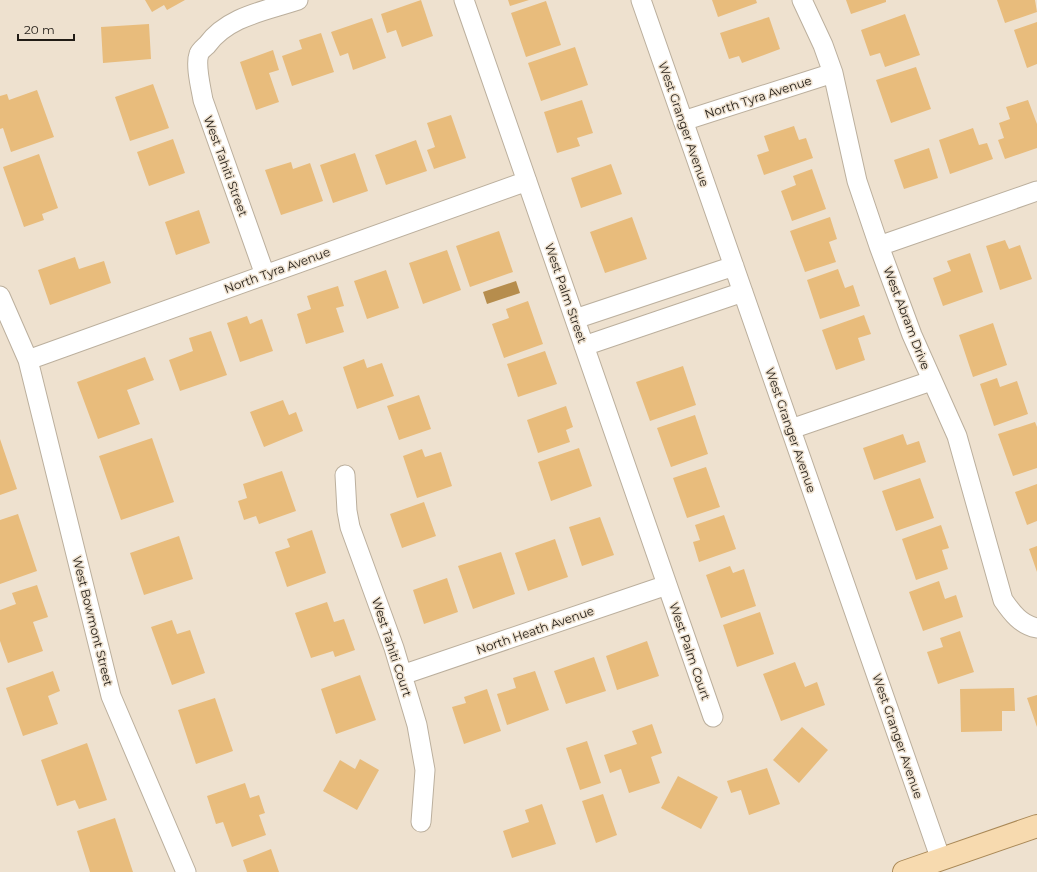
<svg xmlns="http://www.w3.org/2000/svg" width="1037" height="872" font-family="Montserrat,sans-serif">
	<rect width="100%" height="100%" fill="#eee1cf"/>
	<!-- water -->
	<path fill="#b68d4d" d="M516,281l4,12 -33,11 -4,-12z"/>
	<!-- building -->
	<path fill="#e8bc7c" d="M145,0h40l-18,10 -3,-5 -12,7z
		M421,0l12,36 -31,11 -6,-17 -9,3 -6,-19z
		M508,0h21l-19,6z
		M712,0h44l1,3 -39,14z
		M846,0h40v2l-35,12z
		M997,0h38l2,12 -32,11z
		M546,1l15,44 -35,12 -15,-44z
		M905,14l15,41 -35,12 -5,-14 -10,3 -9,-26z
		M769,17l11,32 -38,14 -3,-7 -10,3 -9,-26z
		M372,18l14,40 -33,12 -5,-17 -8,3 -9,-24z
		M1037,22v42l-10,4 -13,-38z
		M149,24l2,35 -48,4 -2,-36z
		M321,33l13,39 -42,14 -10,-30 20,-7 -3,-9z
		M575,47l13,38 -47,16 -13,-38z
		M273,50l6,20 -10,3 10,29 -23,8 -16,-48z
		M916,67l15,42 -40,14 -15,-43z
		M153,84l16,44 -39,13 -15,-44z
		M37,90l17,47 -43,15 -8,-24 -3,1v-33l7,-2 2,6z
		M582,100l11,33 -16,5 3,8 -23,7 -13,-41z
		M1028,100l9,24v24l-32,11 -7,-19 6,-2 -5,-15 11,-4 -4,-12z
		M451,115l15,43 -32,11 -7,-19 8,-3 -8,-24z
		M794,126l5,14 7,-2 7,20 -49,17 -7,-20 12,-4 -5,-15z
		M973,128l6,17 8,-2 6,16 -43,15 -11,-34z
		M173,139l12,34 -36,13 -12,-34z
		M416,140l11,31 -41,14 -11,-30z
		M929,148l9,30 -34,11 -10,-29z
		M355,153l13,38 -35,12 -13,-38z
		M39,154l19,54 -16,6 2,6 -20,7 -21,-60z
		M291,162l2,7 17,-6 13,38 -42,14 -16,-45z
		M611,164l11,30 -41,14 -10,-30z
		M812,169l14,40 -34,12 -11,-30 15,-6 -3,-9z
		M199,210l11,33 -34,12 -11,-33z
		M632,217l15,42 -42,14 -15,-41z
		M830,217l7,22 -8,3 7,20 -31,10 -15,-41z
		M499,231l14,41 -43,15 -14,-41z
		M1005,240l4,9 11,-4 12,34 -32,11 -14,-44z
		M447,250l14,40 -38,14 -14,-41z
		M970,253l13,39 -40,14 -10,-28 18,-7 -4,-10z
		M75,257l4,12 25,-8 7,22 -61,22 -12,-35z
		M838,269l7,19 8,-3 7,21 -40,13 -13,-39z
		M386,270l13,38 -32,11 -13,-38z
		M338,286l6,20 -8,2 8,24 -38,12 -9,-30 14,-5 -4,-13z
		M528,301l15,43 -39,14 -12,-34 17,-6 -3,-9z
		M864,315l7,19 -13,4 7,22 -29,10 -14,-40z
		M247,316l3,8 12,-5 11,32 -33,11 -13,-39z
		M993,323l14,42 -34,12 -14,-42z
		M211,331l16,44 -47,16 -11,-31 24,-9 -4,-13z
		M545,351l12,33 -39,13 -11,-33z
		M145,357l9,23 -27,10 13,34 -42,15 -21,-57z
		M364,359l3,9 15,-5 12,33 -37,13 -14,-42z
		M683,366l13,39 -46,16 -14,-39z
		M997,378l3,9 17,-6 11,33 -34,12 -14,-42z
		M419,395l12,34 -32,11 -12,-34z
		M283,400l6,15 7,-3 7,19 -39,16 -14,-35z
		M566,406l7,21 -7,3 4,12 -32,11 -11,-33z
		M695,415l13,39 -37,13 -14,-39z
		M1035,422l2,5v41l-24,8 -15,-42z
		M903,434l4,11 12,-4 7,21 -52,18 -11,-32z
		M152,438l22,64 -53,18 -22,-64z
		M0,439l17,50 -17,6z
		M579,448l13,38 -41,15 -13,-39z
		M422,449l3,8 16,-5 11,34 -35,12 -14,-42z
		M706,467l14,40 -33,11 -14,-40z
		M282,471l14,40 -37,13 -3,-8 -12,4 -6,-19 9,-3 -4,-14z
		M920,478l14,40 -38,13 -14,-40z
		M1037,484v37l-10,4 -12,-33z
		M424,502l12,34 -34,12 -12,-34z
		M18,514l19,57 -37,13v-64z
		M724,515l12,34 -37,13 -6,-20 7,-2 -5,-15z
		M600,517l14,38 -32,11 -13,-39z
		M941,525l8,23 -7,2 6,19 -32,11 -14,-41z
		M312,530l14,43 -39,14 -12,-35 15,-5 -3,-8z
		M179,536l14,43 -49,16 -14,-42z
		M555,539l13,38 -40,14 -13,-38z
		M1037,546v26l-8,-23z
		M501,552l14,42 -42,15 -15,-43z
		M730,566l3,7 11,-4 12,37 -35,12 -15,-43z
		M447,578l11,34 -34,12 -11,-34z
		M939,581l6,18 11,-4 7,22 -40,14 -14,-39z
		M37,585l11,32 -15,5 10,29 -35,12 -8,-22v-31l16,-6 -4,-11z
		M327,602l7,20 10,-3 11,31 -20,7 -2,-6 -22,7 -16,-45z
		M760,612l14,42 -37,13 -14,-42z
		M172,620l5,14 13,-4 15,43 -33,12 -21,-58z
		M960,631l14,41 -36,12 -11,-32 16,-5 -3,-9z
		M647,641l12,35 -42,14 -11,-34z
		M594,657l12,34 -40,13 -12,-33z
		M795,662l10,25 12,-5 8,23 -44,16 -18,-47z
		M53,671l7,20 -12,5 10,28 -35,12 -17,-48z
		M535,671l14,39 -42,15 -10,-31 19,-6 -3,-10z
		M360,675l16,45 -40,14 -15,-45z
		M1014,688l1,23h-13v20l-41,1 -1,-43z
		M487,689l14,42 -37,13 -12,-37 14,-4 -2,-6z
		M1037,695v32l-10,-29z
		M215,698l18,53 -37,13 -18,-54z
		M652,724l10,29 -11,4 9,26 -31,10 -8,-24 -11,4 -6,-18 33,-11 -5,-13z
		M802,727l26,23 -29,33 -26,-23z
		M587,741l14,42 -21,7 -14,-42z
		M87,743l20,57 -28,9 -4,-9 -18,6 -16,-46z
		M360,759l19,11 -22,40 -34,-19 17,-31 15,9z
		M767,768l13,36 -31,11 -8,-25 -10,3 -4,-12z
		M678,776l40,21 -17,32 -40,-21z
		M245,783l5,15 9,-3 6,18 -6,2 7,20 -34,12 -9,-25 -7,2 -9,-28z
		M603,794l14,41 -21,8 -14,-42z
		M542,804l14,40 -44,14 -9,-27 26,-9 -4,-12z
		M115,818l18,54h-43l-13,-41z
		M271,849l8,23h-32l-4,-12z"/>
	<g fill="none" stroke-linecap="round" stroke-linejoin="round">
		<defs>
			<path id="minor" d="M464,0l249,717
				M641,0l300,860
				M802,0l21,45 10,28 24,108 22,65 33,89 45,101 46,164c9,13 18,25 34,28
				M683,121l150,-48
				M879,246l158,-55
				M265,275l-62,-175c-2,-12 -8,-35 -4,-46 1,-3 6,-7 8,-9 21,-29 59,-34 91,-45
				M0,296l28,64 83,336 75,176
				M575,319l159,-53
				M584,346l159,-54
				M28,360l499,-179
				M791,429l140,-48
				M345,475l2,36 3,16 44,121 23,77 8,45 -4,52
				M402,675l265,-90"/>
			<path id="major" d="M904,872l133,-46"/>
		</defs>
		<!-- minor casing -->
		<use href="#minor" stroke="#bbaf9d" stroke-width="21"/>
		<!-- major casing -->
		<use href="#major" stroke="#a98856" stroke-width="24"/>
		<!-- minor -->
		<use href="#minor" stroke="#fff" stroke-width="19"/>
		<!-- major -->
		<use href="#major" stroke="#f7daaf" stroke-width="22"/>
	</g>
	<g text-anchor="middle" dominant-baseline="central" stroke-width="3" stroke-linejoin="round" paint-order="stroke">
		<!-- street labels -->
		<g font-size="12" fill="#211c16" stroke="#eee1cf">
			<text transform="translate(758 97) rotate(-18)">North Tyra Avenue</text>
			<text transform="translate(684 124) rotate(71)">West Granger Avenue</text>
			<text transform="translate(226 166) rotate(70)">West Tahiti Street</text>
			<text transform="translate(277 270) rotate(-20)">North Tyra Avenue</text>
			<text transform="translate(566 293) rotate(71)">West Palm Street</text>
			<text transform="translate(907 318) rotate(69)">West Abram Drive</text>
			<text transform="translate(791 430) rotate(71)">West Granger Avenue</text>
			<text transform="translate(93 621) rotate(76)">West Bowmont Street</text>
			<text transform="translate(535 630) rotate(-19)">North Heath Avenue</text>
			<text transform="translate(392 647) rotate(72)">West Tahiti Court</text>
			<text transform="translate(690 651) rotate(71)">West Palm Court</text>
			<text transform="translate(898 736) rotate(71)">West Granger Avenue</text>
		</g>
	</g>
	<!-- scale -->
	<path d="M18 34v6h56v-6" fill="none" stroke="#211c16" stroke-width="2"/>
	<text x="24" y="34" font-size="12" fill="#211c16" stroke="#eee1cf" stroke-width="3" paint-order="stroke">20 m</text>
</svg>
